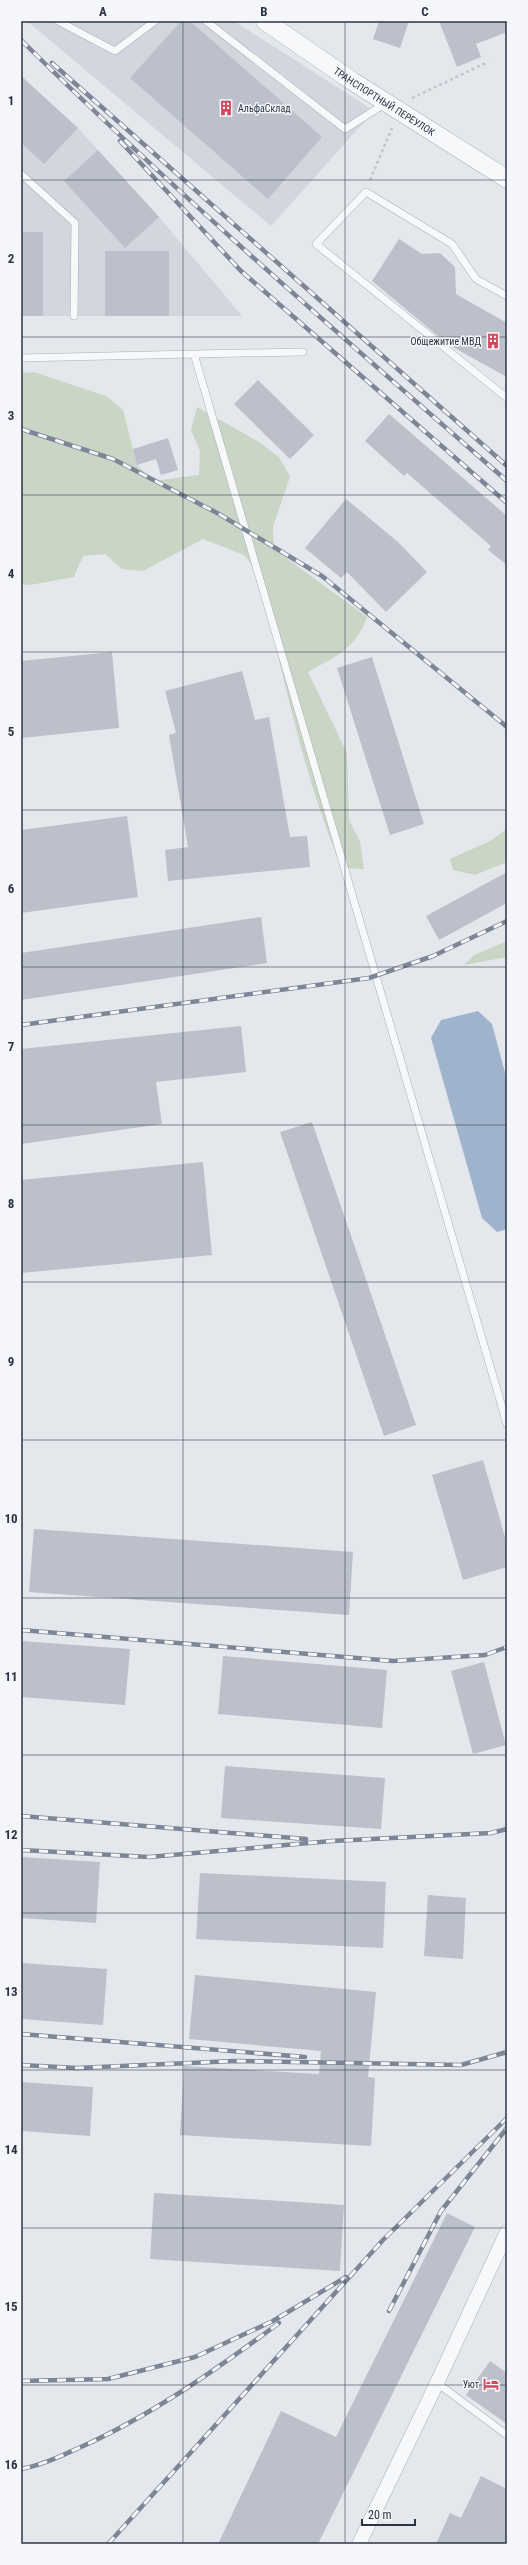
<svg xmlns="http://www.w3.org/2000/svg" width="528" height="2565" font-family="'Roboto Condensed',sans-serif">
	<rect width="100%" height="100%" fill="#e4e7ec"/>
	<!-- built -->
	<path fill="#d2d6de" d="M27,21h207l140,90 -103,115z
		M21,76l57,52 81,89 83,99h-221z"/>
	<!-- green -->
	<path fill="#c9d6c5" d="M34,372l72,24 17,14 14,55 17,16 45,-6 1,-24 -9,-21 6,-23 62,35 20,15 11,20 -17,50 1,22 93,68c-11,32 -31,39 -59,55l39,81 2,67 11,22 4,27 -22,-1c-40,-94 -59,-195 -83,-294l-15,-19 -41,-16 -60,32 -21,-2 -17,-15 -22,2 -9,21 -44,8 -9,-1v-211z
		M507,829v33l-32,13 -22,-5 -3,-11 40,-18z
		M507,941v16l-43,8 10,-10z"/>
	<!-- water -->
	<path fill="#9fb4cc" d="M478,1011l14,13 15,56v149l-10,3 -15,-14 -51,-180 10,-18z"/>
	<!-- building -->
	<path fill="#bbc0ca" d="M181,21h9l132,116 -54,62 -138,-121z
		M379,21h30l-9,27 -27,-9z
		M439,21h68v11l-31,12 5,13 -24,10z
		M21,76l57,52 -34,36 -23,-21z
		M98,150l61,67 -34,31 -61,-67z
		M21,232h22v84h-22z
		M399,239l23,15 18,-1 15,14 1,27 51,29v54l-58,-32 -77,-64z
		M105,251h64v65h-64z
		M258,380l56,55 -24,24 -56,-55z
		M389,414l118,102v49l-19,-15 3,-4 -84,-73 -3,3 -39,-35z
		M168,438l10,32 -17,5 -5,-16 -19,6 -4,-16z
		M346,499l52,43 29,30 -41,40 -39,-40 -6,6 -36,-30z
		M112,652l7,76 -98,10v-77z
		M372,657l52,167 -34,11 -53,-167z
		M242,671l13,49 14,-3 21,120 17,-1 3,31 -142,14 -3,-31 23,-3 -19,-112 7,-2 -11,-42z
		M127,816l11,81 -117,16v-83z
		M507,872v31l-68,37 -13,-24z
		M261,917l6,46 -246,37v-47z
		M241,1026l5,46 -90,10 6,42 -141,20v-95z
		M312,1122l104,303 -32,11 -104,-304z
		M203,1162l9,93 -191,18v-93z
		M483,1460l24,84v23l-44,13 -31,-105z
		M34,1529l319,23 -4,63 -320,-23z
		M21,1641l109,8 -5,56 -104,-8z
		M223,1656l164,14 -5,58 -164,-14z
		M484,1662l22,83 -33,9 -22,-83z
		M225,1766l160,12 -4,51 -160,-11z
		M21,1857l79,5 -4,61 -75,-5z
		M200,1873l186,9 -3,66 -187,-9z
		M428,1895l38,3 -3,61 -39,-3z
		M21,1963l86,6 -4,56 -82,-6z
		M195,1975l181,17 -8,85 7,1 -4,68 -191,-11 4,-69 135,8 2,-23 -132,-12z
		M21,2082l72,5 -3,49 -69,-5z
		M154,2193l190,12 -4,66 -190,-12z
		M447,2213l28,14 -157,317h-100l63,-133 55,26z
		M490,2361l17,12v51l-41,-29z
		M481,2476l26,13v55h-71l14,-31 11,5z"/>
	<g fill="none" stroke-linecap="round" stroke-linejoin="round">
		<defs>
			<path id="service" d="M58,21l57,30 40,-30
				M206,21l139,108 41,-26
				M21,174l54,49 -1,93
				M507,296l-31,-17 -24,-35 -86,-52 -50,52 191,154
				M194,354l109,-2
				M21,358l173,-4 313,1070
				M437,2383l70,52"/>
			<path id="minor" d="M359,2544l78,-161 70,-151"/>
			<g id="tertiary">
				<path id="s1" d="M265,21l87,60 155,98"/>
			</g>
		</defs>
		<!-- service casing -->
		<use href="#service" stroke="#a9aeb7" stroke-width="8"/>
		<!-- minor casing -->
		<use href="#minor" stroke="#a9aeb7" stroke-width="15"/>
		<!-- tertiary casing -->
		<use href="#tertiary" stroke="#a9aeb7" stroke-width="19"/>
		<!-- path -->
		<path stroke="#c2c5cb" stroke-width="2.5" stroke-dasharray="3 3" stroke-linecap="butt" d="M412,98l76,-36
			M370,180l22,-52"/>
		<!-- service -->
		<use href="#service" stroke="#f7f8fa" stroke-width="7"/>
		<!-- minor -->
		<use href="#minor" stroke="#f7f8fa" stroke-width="14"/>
		<!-- tertiary -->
		<use href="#tertiary" stroke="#f7f8fa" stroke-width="18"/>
		<defs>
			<path id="rail" d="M21,40c156,154 321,297 486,441
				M52,63l455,403
				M120,141l121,130 266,232
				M21,429l92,30 106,55 103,62 185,151
				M21,1025l348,-47 64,-22 74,-35
				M21,1630l372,31 92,-6 22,-8
				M21,1816l285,23
				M21,1850l128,7 183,-16 159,-8 16,-4
				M21,2034l284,23
				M21,2065l56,3 158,-7 226,4 46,-13
				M389,2311l52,-100 66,-83
				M21,2381l87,-2 87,-22 78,-36 73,-44
				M21,2469c22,-4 40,-13 60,-22 71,-32 136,-78 198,-124
				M108,2544l275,-304 124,-122"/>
		</defs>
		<!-- rail casing -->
		<use href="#rail" stroke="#7d8696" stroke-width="4.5"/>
		<!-- rail -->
		<use href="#rail" stroke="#f4f6f9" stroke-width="3" stroke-dasharray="9" stroke-linecap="butt"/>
	</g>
	<!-- grid -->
	<path fill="none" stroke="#2b3445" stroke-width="1" stroke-opacity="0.55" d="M183,21v2523M345,21v2523M21,180h486M21,337h486M21,495h486M21,652h486M21,810h486M21,967h486M21,1125h486M21,1282h486M21,1440h486M21,1598h486M21,1755h486M21,1913h486M21,2070h486M21,2228h486M21,2385h486"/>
	<!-- icons -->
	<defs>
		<symbol id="building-bare" viewBox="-9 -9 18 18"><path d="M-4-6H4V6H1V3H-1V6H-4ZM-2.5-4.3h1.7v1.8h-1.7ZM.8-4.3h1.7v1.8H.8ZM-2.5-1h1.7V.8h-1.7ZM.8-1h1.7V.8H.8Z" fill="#d1495b" stroke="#f4f6f9" stroke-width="2.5" paint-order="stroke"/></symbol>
		<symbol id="hotel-bare" viewBox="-9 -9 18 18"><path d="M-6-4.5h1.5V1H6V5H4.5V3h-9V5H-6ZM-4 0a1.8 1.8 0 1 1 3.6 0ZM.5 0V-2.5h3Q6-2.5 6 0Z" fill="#d1495b" stroke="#f4f6f9" stroke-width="2.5" paint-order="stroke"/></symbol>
	</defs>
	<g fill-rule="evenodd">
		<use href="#building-bare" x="215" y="97" width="22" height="22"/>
		<use href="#building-bare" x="482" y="330" width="22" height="22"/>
		<use href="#hotel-bare" x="480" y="2373" width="22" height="22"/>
	</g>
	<g text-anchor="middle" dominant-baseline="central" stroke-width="3" stroke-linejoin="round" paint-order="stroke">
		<!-- street labels -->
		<g font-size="10" fill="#2b3445" stroke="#f4f6f9">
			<text stroke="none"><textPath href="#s1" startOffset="144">ТРАНСПОРТНЫЙ ПЕРЕУЛОК</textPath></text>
		</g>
		<!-- poi labels -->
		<g font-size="10" fill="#2b3445" stroke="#f4f6f9" text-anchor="end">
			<text x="238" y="108" text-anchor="start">АльфаСклад</text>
			<text x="481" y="341">Общежитие МВД</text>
			<text x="479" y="2384">Уют</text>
		</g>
	</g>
	<!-- border -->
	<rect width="528" height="2565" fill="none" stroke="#f4f6f9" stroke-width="44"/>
	<!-- scale -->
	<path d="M362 2519v6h53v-6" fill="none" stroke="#2b3445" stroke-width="2"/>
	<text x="368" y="2519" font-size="12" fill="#2b3445" stroke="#f4f6f9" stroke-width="3" paint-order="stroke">20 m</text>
	<rect x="22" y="22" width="484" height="2521" fill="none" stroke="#2b3445" stroke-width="1.5"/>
	<g font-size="13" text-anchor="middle" font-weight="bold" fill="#2b3445">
		<text x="103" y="16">A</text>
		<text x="264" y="16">B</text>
		<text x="425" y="16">C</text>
		<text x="11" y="105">1</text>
		<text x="11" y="263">2</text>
		<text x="11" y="420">3</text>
		<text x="11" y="578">4</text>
		<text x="11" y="736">5</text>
		<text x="11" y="893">6</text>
		<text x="11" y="1051">7</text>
		<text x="11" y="1208">8</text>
		<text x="11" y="1366">9</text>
		<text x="11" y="1523">10</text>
		<text x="11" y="1681">11</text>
		<text x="11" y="1839">12</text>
		<text x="11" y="1996">13</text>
		<text x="11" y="2154">14</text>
		<text x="11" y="2311">15</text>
		<text x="11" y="2469">16</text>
	</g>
</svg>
